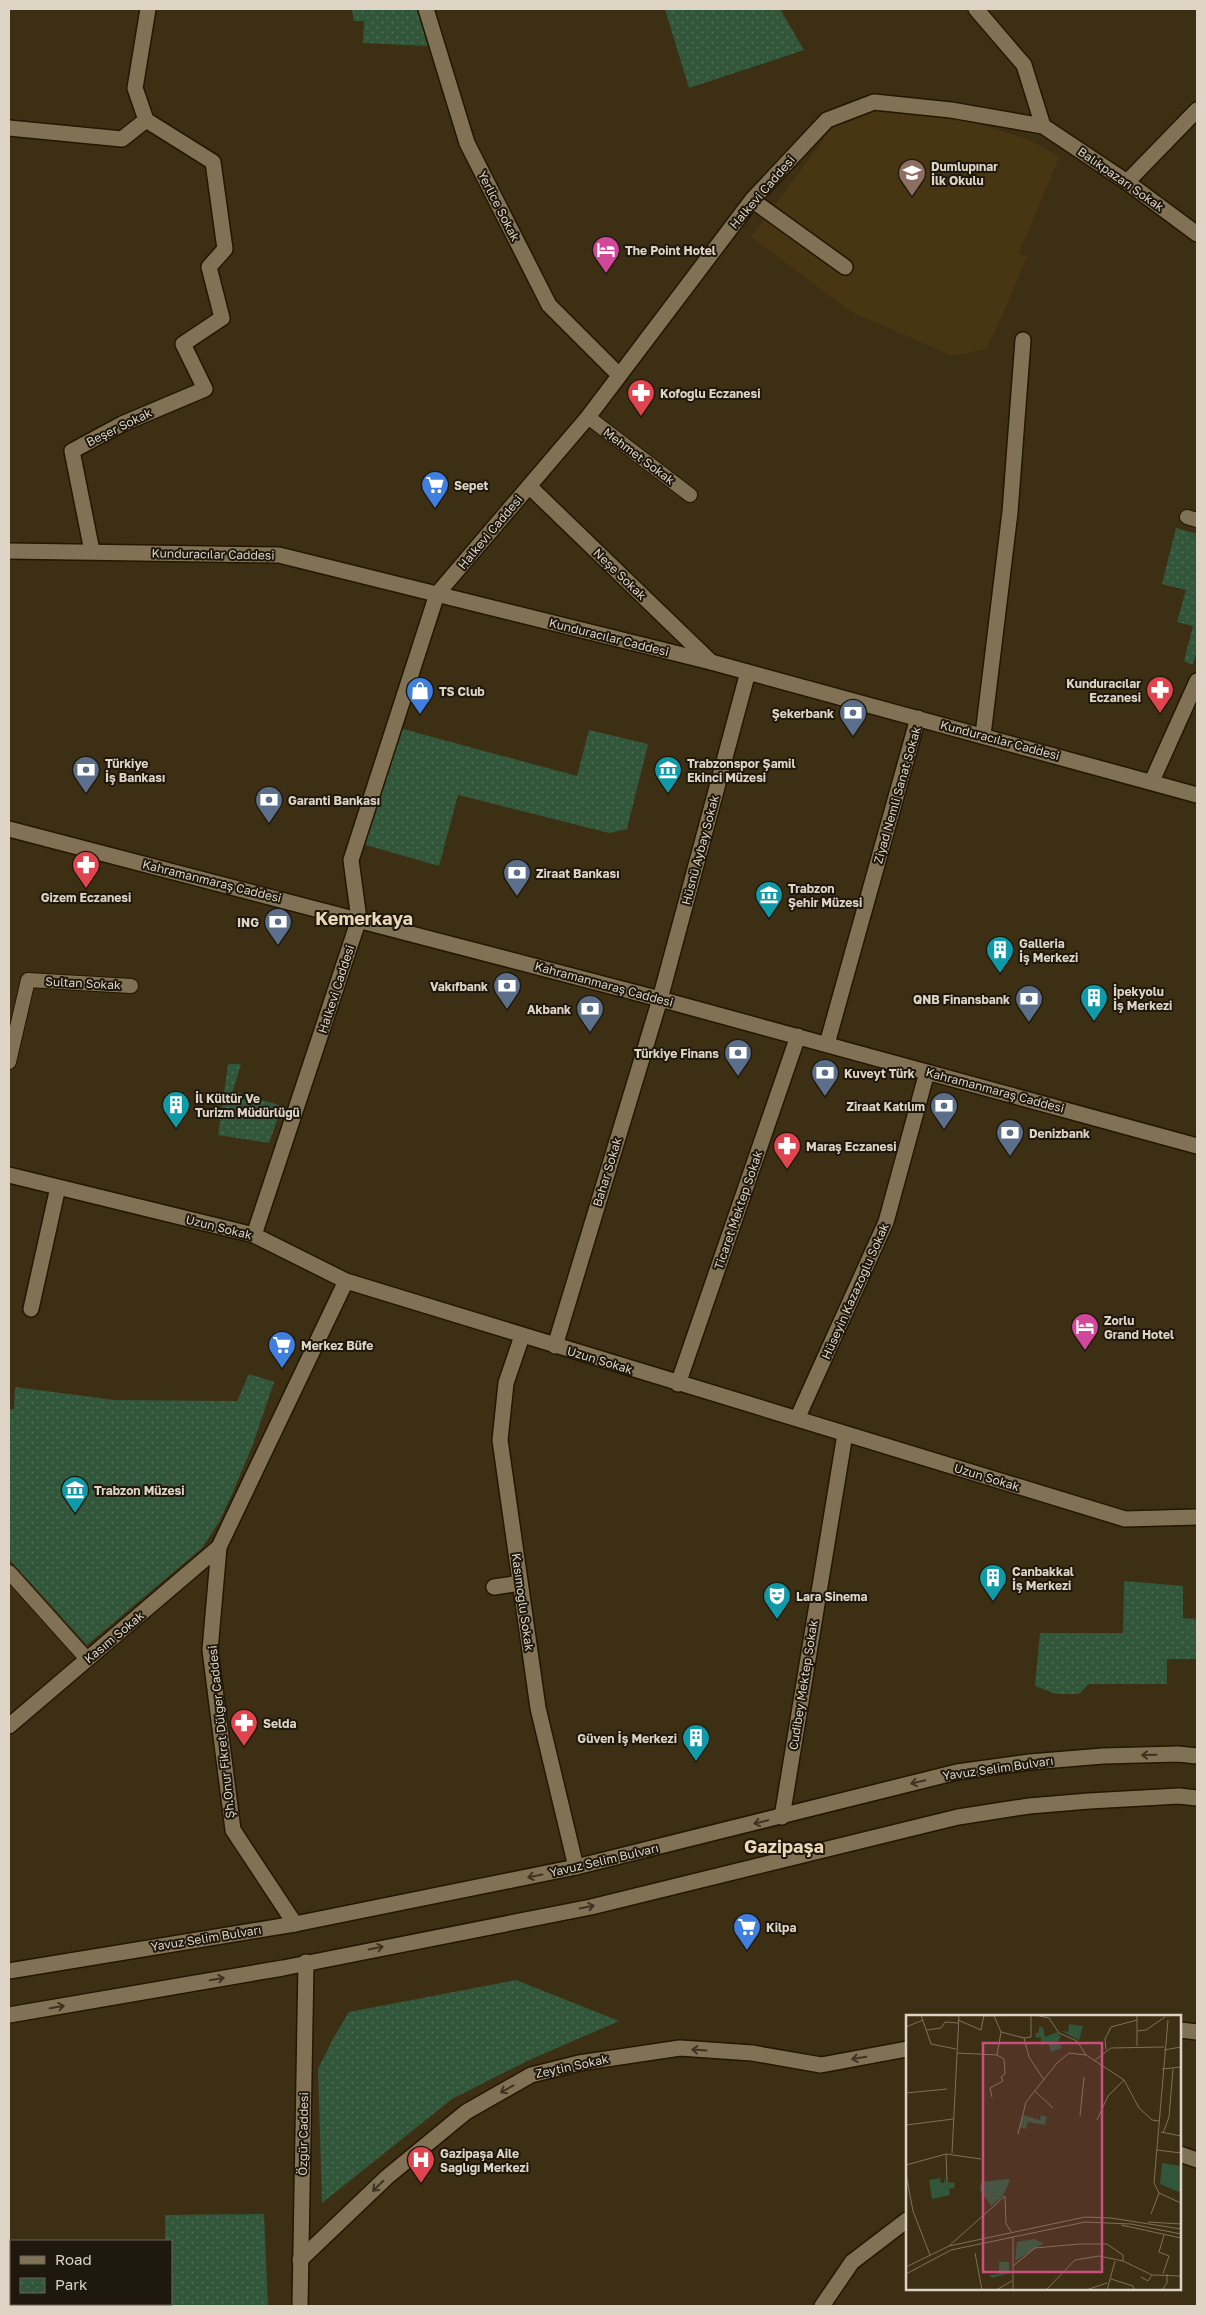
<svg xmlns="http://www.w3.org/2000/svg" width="1206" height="2315" font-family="'Golos Text',sans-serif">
	<defs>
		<pattern id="park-dots" width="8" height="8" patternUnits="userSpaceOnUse" patternTransform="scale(1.25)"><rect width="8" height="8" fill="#315639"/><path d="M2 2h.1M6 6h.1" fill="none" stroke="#4e6d54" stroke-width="1.8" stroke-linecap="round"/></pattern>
	</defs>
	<rect width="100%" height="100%" fill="#3d2f14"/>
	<!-- built -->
	<path fill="#483613" d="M877,111l88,9 63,19 31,18 -40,96 8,4 -40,92 -35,7 -102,-45 -99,-74 81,-109z"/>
	<!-- park -->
	<path fill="url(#park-dots)" d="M352,9h65l11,37 -65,-3 1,-22h-10z
		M665,9h115l24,41 -115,38z
		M1176,528l21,6v118l-5,13 -8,-4 9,-35 -16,-4 9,-32 -24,-6z
		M403,729l174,47 12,-46 59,14 -21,85 -18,4 -151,-38 -19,71 -77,-22z
		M228,1064h13l-8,27 49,15 -13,37 -51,-8z
		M249,1374l25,8 -22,65 -20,47 -13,28 -17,26 -115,97 -78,-86v-150h5l1,-22 100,13 122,1z
		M1124,1581l59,5v32l14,1v40h-30v25h-78l-10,10h-23l-21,-8 5,-53h83z
		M516,1980l103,41 -92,40 -75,38 -130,104 -4,-134 16,-32 15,-25z
		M264,2214l4,92h-102v-2h5v-63h-6v-26z
		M9,2253h2v51h23v2h-25z"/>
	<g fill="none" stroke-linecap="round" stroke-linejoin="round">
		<defs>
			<path id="service" d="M588,417l102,78
				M1187,517l10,3
				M9,1062l19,-82 103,6
				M9,1572l78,87"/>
			<path id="pedestrian" d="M9,551l270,4 432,107 486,133
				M9,829l651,170 537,147
				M827,1044l91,-326
				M9,1175l245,60 92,46 779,238 72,-2
				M254,1235l105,-316
				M31,1309l27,-122
				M522,1336l-16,47 -6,57 38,268 38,159
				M555,1346l105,-347 88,-327
				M678,1384l120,-348
				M797,1419l89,-197 41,-150
				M219,1547l127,-266
				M494,1587l26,-4
				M782,1817l63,-383"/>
			<path id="minor" d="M426,9l41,134 82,162 70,70
				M976,9l48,56 19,61
				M146,120l-11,-32 13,-79
				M9,128l113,11 24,-19
				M1127,182l70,-72
				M752,200l93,67
				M529,486l182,176
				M92,551l-20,-100 50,-27 83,-35 -22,-45 39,-26 -13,-51 16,-18 -12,-87 -67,-42
				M983,735l27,-223 13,-172
				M1152,781l45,-100
				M359,919l-8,-59 86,-266 151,-177 164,-217 75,-80 47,-18 77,8 92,16 84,56 70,52
				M219,1547l-9,103 23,180 62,94
				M9,1726l210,-179
				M1180,2030l17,2
				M1180,2154l17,6
				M300,2260l87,-83 79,-65 65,-37 48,-12 101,-15 72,5 69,12 86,-16
				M822,2306l30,-44 55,-42"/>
			<path id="tertiary" d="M300,2306l6,-344"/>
			<path id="secondary" d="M9,1971l286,-47 281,-57 381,-95 73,-10 73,-6 75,-2 19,2
				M9,2015l274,-47 308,-61 367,-90 71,-11 60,-5 90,-5 18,2"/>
		</defs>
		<!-- service casing -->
		<use href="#service" stroke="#241700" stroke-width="16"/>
		<!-- pedestrian casing -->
		<use href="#pedestrian" stroke="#241700" stroke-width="18"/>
		<!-- minor casing -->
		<use href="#minor" stroke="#241700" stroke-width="18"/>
		<!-- tertiary casing -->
		<use href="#tertiary" stroke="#241700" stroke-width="18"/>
		<!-- secondary casing -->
		<use href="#secondary" stroke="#241700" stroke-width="18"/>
		<!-- service -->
		<use href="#service" stroke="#827255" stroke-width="14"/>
		<!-- pedestrian -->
		<use href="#pedestrian" stroke="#827255" stroke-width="15"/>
		<!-- minor -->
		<use href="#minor" stroke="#827255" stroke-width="15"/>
		<!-- tertiary -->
		<use href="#tertiary" stroke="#827255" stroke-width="15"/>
		<!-- secondary -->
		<use href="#secondary" stroke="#827255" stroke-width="15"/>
	</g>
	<!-- one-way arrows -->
	<defs><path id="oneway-shaft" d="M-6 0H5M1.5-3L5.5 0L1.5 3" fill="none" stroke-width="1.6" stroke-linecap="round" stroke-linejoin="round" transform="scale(1.25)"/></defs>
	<g stroke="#3d3323">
		<use href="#oneway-shaft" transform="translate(1149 1755) rotate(179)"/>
		<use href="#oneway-shaft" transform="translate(918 1782) rotate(166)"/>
		<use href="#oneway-shaft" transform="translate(761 1822) rotate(166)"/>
		<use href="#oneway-shaft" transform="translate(535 1876) rotate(169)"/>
		<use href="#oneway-shaft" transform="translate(587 1907) rotate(-12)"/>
		<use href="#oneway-shaft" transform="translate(376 1948) rotate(-11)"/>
		<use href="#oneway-shaft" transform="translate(217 1979) rotate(-10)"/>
		<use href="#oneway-shaft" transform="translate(57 2007) rotate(-10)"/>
		<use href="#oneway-shaft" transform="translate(699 2050) rotate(-176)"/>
		<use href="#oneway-shaft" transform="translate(859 2058) rotate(170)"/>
		<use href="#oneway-shaft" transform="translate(507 2089) rotate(151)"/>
		<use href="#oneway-shaft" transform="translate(378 2186) rotate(136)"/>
	</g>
	<!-- icons -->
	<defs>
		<symbol id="school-pin" viewBox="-11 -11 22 30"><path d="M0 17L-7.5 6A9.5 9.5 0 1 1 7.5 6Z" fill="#8d6e63" stroke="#1f180d"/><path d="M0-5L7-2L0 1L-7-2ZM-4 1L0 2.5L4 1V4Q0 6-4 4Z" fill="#fff"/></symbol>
		<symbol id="hotel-pin" viewBox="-11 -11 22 30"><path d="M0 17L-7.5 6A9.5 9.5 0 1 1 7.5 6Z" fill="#d1479c" stroke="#1f180d"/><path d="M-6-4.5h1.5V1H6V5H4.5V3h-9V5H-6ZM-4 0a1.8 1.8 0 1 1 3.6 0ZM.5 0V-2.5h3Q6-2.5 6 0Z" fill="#fff"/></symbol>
		<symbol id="pharmacy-pin" viewBox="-11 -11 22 30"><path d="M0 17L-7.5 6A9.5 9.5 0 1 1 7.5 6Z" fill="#e0444e" stroke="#1f180d"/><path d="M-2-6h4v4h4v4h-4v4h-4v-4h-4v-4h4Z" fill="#fff"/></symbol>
		<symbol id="supermarket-pin" viewBox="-11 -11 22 30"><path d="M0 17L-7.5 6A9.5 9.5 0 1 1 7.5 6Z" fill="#3f7fe0" stroke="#1f180d"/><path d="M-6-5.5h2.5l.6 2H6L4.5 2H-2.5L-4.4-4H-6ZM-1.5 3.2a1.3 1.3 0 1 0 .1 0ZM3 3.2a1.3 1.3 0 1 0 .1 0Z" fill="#fff"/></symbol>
		<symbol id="shop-pin" viewBox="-11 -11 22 30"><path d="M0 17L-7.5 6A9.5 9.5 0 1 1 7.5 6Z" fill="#3f7fe0" stroke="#1f180d"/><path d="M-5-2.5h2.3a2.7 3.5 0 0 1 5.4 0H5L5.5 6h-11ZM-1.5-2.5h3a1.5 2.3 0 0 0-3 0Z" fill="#fff"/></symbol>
		<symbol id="bank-pin" viewBox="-11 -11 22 30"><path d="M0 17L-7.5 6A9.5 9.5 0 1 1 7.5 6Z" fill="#5c6f8a" stroke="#1f180d"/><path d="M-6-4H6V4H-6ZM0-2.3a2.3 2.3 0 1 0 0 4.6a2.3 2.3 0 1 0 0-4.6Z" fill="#fff"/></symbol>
		<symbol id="museum-pin" viewBox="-11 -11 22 30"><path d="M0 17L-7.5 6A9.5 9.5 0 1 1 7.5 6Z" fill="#0f9aa8" stroke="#1f180d"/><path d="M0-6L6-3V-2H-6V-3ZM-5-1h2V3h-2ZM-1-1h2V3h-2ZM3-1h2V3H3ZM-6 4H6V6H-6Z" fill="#fff"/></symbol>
		<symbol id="building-pin" viewBox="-11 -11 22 30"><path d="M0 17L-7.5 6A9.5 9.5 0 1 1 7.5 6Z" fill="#0f9aa8" stroke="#1f180d"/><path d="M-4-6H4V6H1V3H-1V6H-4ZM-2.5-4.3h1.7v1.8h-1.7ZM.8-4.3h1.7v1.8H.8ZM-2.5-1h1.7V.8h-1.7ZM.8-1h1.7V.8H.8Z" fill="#fff"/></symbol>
		<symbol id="theatre-pin" viewBox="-11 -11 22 30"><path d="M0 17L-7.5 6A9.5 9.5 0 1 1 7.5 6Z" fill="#0f9aa8" stroke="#1f180d"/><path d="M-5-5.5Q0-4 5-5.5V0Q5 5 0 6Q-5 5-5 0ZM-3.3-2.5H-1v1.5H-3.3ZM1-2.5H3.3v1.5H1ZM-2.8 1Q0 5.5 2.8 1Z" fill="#fff"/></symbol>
		<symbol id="hospital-pin" viewBox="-11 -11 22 30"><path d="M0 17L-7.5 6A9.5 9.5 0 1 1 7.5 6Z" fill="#e0444e" stroke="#1f180d"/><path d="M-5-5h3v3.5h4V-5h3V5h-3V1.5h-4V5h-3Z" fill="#fff"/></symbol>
	</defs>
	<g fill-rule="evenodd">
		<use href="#school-pin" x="896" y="157" width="32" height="43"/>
		<use href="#hotel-pin" x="590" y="234" width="32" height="43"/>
		<use href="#pharmacy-pin" x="625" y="377" width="32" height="43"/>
		<use href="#supermarket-pin" x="419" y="469" width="32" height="43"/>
		<use href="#pharmacy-pin" x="1144" y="674" width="32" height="43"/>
		<use href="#shop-pin" x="404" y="675" width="32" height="43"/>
		<use href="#bank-pin" x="837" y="697" width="32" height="43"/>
		<use href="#bank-pin" x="70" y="754" width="32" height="43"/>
		<use href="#museum-pin" x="652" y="754" width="32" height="43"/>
		<use href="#bank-pin" x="253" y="784" width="32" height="43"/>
		<use href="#pharmacy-pin" x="70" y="849" width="32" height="43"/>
		<use href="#bank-pin" x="501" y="857" width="32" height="43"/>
		<use href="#museum-pin" x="753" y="879" width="32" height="43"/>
		<use href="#bank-pin" x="262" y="906" width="32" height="43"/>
		<use href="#building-pin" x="984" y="934" width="32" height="43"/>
		<use href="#bank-pin" x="491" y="970" width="32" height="43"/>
		<use href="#building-pin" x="1078" y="982" width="32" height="43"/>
		<use href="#bank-pin" x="1013" y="983" width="32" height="43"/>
		<use href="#bank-pin" x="574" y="993" width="32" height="43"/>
		<use href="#bank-pin" x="722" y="1037" width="32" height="43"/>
		<use href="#bank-pin" x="809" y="1057" width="32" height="43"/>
		<use href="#building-pin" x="160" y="1089" width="32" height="43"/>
		<use href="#bank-pin" x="928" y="1090" width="32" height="43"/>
		<use href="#bank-pin" x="994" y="1117" width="32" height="43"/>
		<use href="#pharmacy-pin" x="771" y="1130" width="32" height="43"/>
		<use href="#hotel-pin" x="1069" y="1311" width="32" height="43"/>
		<use href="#supermarket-pin" x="266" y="1329" width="32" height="43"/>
		<use href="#museum-pin" x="59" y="1474" width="32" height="43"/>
		<use href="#building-pin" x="977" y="1562" width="32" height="43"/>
		<use href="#theatre-pin" x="761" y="1580" width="32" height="43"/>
		<use href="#pharmacy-pin" x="228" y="1707" width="32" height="43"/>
		<use href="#building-pin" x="680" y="1722" width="32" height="43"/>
		<use href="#supermarket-pin" x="731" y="1911" width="32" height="43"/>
		<use href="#hospital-pin" x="405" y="2144" width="32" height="43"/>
	</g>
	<g text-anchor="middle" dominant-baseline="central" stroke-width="4" stroke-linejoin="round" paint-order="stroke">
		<!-- poi labels -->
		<g font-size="12" font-weight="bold" fill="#ddd4c5" stroke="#1f180d" text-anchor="start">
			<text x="931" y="166">Dumlupınar<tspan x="931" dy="14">İlk Okulu</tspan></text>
			<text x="625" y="250">The Point Hotel</text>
			<text x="660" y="393">Kofoğlu Eczanesi</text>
			<text x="454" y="485">Sepet</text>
			<text x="1141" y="683" text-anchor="end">Kunduracılar<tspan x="1141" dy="14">Eczanesi</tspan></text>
			<text x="439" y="691">TS Club</text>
			<text x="834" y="713" text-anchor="end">Şekerbank</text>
			<text x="105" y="763">Türkiye<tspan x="105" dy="14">İş Bankası</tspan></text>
			<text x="687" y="763">Trabzonspor Şamil<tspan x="687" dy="14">Ekinci Müzesi</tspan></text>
			<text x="288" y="800">Garanti Bankası</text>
			<text x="536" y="873">Ziraat Bankası</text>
			<text x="788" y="888">Trabzon<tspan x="788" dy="14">Şehir Müzesi</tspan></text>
			<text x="86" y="897" text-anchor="middle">Gizem Eczanesi</text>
			<text x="259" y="922" text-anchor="end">ING</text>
			<text x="1019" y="943">Galleria<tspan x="1019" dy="14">İş Merkezi</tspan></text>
			<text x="488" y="986" text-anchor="end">Vakıfbank</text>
			<text x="1113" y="991">İpekyolu<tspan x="1113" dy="14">İş Merkezi</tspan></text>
			<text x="1010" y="999" text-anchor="end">QNB Finansbank</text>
			<text x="571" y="1009" text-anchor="end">Akbank</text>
			<text x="719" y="1053" text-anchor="end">Türkiye Finans</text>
			<text x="844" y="1073">Kuveyt Türk</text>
			<text x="195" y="1098">İl Kültür Ve<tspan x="195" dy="14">Turizm Müdürlüğü</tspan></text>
			<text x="925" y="1106" text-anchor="end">Ziraat Katılım</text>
			<text x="1029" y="1133">Denizbank</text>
			<text x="806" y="1146">Maraş Eczanesi</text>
			<text x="1104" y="1320">Zorlu<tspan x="1104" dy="14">Grand Hotel</tspan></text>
			<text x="301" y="1345">Merkez Büfe</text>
			<text x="94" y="1490">Trabzon Müzesi</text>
			<text x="1012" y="1571">Canbakkal<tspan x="1012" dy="14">İş Merkezi</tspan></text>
			<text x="796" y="1596">Lara Sinema</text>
			<text x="263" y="1723">Selda</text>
			<text x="677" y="1738" text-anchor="end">Güven İş Merkezi</text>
			<text x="766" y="1927">Kilpa</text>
			<text x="440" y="2153">Gazipaşa Aile<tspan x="440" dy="14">Sağlığı Merkezi</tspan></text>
		</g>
		<!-- street labels -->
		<g font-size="12" fill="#ddd4c5" stroke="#1f180d">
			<text transform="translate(1121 179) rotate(35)">Balıkpazarı Sokak</text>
			<text transform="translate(762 192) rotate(-49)">Halkevi Caddesi</text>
			<text transform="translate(499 206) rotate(63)">Yerlice Sokak</text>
			<text transform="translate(119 427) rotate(-26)">Beşer Sokak</text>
			<text transform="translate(639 456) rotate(37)">Mehmet Sokak</text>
			<text transform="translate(490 532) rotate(-50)">Halkevi Caddesi</text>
			<text transform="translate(213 554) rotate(1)">Kunduracılar Caddesi</text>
			<text transform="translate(620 574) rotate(44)">Neşe Sokak</text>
			<text transform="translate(609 637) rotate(14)">Kunduracılar Caddesi</text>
			<text transform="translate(1000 740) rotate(15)">Kunduracılar Caddesi</text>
			<text transform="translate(897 795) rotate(-74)">Ziyad Nemli Sanat Sokak</text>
			<text transform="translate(700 850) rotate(-75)">Hüsnü Aybay Sokak</text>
			<text transform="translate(212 881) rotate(14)">Kahramanmaraş Caddesi</text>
			<text transform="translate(83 983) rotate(3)">Sultan Sokak</text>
			<text transform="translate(604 984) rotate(15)">Kahramanmaraş Caddesi</text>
			<text transform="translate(336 989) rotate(-72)">Halkevi Caddesi</text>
			<text transform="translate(995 1090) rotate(15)">Kahramanmaraş Caddesi</text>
			<text transform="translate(607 1172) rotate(-73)">Bahar Sokak</text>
			<text transform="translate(738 1210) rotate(-71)">Ticaret Mektep Sokak</text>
			<text transform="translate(219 1227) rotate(14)">Uzun Sokak</text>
			<text transform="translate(855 1291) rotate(-66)">Hüseyin Kazazoğlu Sokak</text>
			<text transform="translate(600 1360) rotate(17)">Uzun Sokak</text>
			<text transform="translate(987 1477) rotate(17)">Uzun Sokak</text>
			<text transform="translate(523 1602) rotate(82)">Kasımoğlu Sokak</text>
			<text transform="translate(114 1637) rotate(-40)">Kasım Sokak</text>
			<text transform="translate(803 1685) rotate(-81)">Cudibey Mektep Sokak</text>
			<text transform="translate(221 1732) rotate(-96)">Şh.Onur Fikret Dülger Caddesi</text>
			<text transform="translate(998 1768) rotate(-8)">Yavuz Selim Bulvarı</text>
			<text transform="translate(604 1860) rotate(-13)">Yavuz Selim Bulvarı</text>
			<text transform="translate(206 1938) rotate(-9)">Yavuz Selim Bulvarı</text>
			<text transform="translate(572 2066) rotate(-12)">Zeytin Sokak</text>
			<text transform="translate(303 2134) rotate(-89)">Özgür Caddesi</text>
		</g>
		<!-- district labels -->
		<g font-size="18" font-weight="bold" fill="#e9d7b7" stroke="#1f180d">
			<text x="364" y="918">Kemerkaya</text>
			<text x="784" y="1846">Gazipaşa</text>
		</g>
	</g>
	<!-- overview -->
	<g transform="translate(906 2015)">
		<rect width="275" height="275" fill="#3d2f14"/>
		<path d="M163,9l14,2 -4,14 -18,-9 7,1zM133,12h4l2,10 12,-5 4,5 -3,4 4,7 -11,4 -3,-9 -7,2v-8l-5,1 -1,-5h4zM117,100l17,5 1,-5 6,2 -2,8 -17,-3 -2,7 -7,-2zM256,148l19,3v27l-21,-9zM39,161v6l10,1 -1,5 -5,1 1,6 -18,4 -3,-19 11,-2 1,5h3zM102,164l2,1 -7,16 -12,10 -11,-16 1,-8zM128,224l10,4 -29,18 2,-19zM93,247h10v11l-17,5 -3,-3 10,-1z" fill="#315639"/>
		<path fill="none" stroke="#7d715b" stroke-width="1" d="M15,0l10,29 25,5M129,0l14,3 10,15 18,8 9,14M78,1l40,-1M88,1l7,16 -4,23M52,5l23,10 3,-15M262,5l-14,163 5,10 22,10M0,12l17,-7M21,15l14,-2 4,-6 13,1M231,16l9,-1 19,-13M95,17l23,6 5,19 15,23M118,23l7,-1v-22M231,31v-31M200,35l-1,-11 6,-12 26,-7M258,35l17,-3M51,38l40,2M188,46l17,-13 53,-1M256,54l19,-2M129,76l18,17M0,78l41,-4M86,82l-2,-9 13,-7 -2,-4 4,-3 -1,-15 -7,-4M174,101l4,-39M191,105l11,-24 16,-16M0,110l47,-6M255,117l20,4M257,118l6,-16 4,-48M112,119l8,-32 31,-39 12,-10 17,2 38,25 15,28 13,12 7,1M251,135l24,3M46,138l7,-138M40,139l1,28M0,150l40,-11 35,5M0,159l7,37 17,44M99,181l1,28 6,9M245,199l8,-21M242,207l33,2M215,210l60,13M107,222v53M43,231l56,-50M69,238l7,37M107,251l22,-18 45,-4h27l16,11v6M0,252l43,-21 136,-29 26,1 70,11M0,259l45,-24 134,-28 46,2 50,10M257,259l6,-18 -10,-4 5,-17M235,262l7,4 4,-6M205,264l22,7 1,4M90,275l16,-9M140,275l29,-30 24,-4 24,5 29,14 29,1M180,275l21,-7M201,275l8,-29M256,275l5,-7v-9"/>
		<path fill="#ca507b" fill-opacity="0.15" stroke="#ca507b" stroke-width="2.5" d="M77,28h119v229h-119z"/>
		<rect width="275" height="275" fill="none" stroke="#ddd4c5" stroke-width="2.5"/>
	</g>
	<!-- border -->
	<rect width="1206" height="2315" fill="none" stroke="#ddd4c5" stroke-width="20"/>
	<!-- legend -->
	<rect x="10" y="2240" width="162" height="65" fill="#1f180d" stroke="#6b6357"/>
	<rect x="20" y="2256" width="25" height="8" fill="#827255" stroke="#6b6357"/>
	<text x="55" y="2265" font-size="15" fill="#ddd4c5">Road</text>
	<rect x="20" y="2278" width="25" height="15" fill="url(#park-dots)" stroke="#6b6357"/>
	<text x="55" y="2290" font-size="15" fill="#ddd4c5">Park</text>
</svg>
